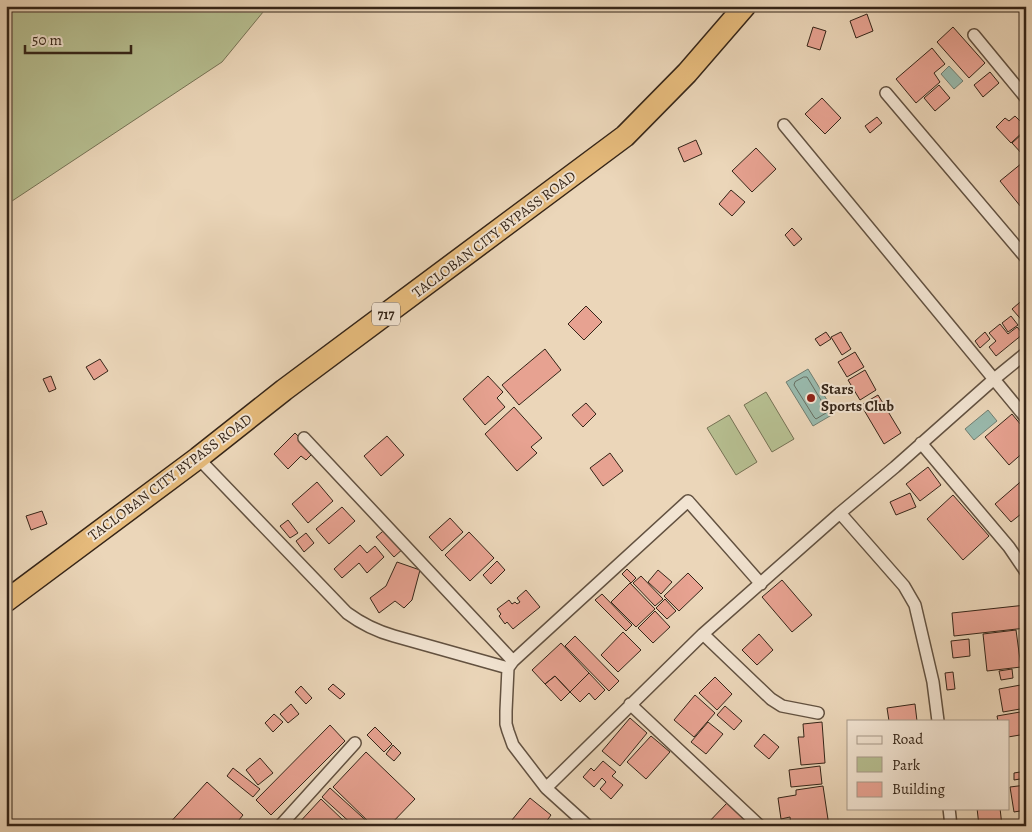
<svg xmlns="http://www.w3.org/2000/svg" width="1032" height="832" font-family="Alegreya,serif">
	<rect width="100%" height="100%" fill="#ebd6b9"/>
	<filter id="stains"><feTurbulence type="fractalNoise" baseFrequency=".004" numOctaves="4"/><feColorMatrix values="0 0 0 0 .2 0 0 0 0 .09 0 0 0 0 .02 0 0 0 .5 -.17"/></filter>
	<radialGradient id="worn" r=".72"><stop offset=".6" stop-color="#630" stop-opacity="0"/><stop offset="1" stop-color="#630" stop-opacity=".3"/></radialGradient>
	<!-- green -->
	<path fill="#b6be90" stroke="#767254" d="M6,6h262l-46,56 -216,143z
		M766,392l28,47 -22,13 -28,-47z
		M729,415l28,47 -21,13 -29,-47z"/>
	<!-- water -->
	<path fill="#99b9ac" stroke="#717e71" d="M949,66l14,15 -9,8 -13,-15z
		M808,369l27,44 -22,13 -27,-44z
		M988,410l9,11 -23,19 -9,-11z"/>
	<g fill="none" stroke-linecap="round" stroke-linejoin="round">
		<!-- shore -->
		<path stroke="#676f62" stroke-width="1" d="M804,377h3l20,33 -1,3 -10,6 -2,-2 -20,-32 1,-3z"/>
	</g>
	<!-- building -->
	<path fill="#e7a291" stroke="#352518" d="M867,14l6,17 -17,7 -6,-17z
		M813,27l13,4 -6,19 -13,-4z
		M953,27l32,36 -16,15 -32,-36z
		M932,48l13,16 -11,9 6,9 -24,21 -20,-24z
		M990,72l9,11 -16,14 -9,-12z
		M939,85l11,13 -15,13 -11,-13z
		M822,98l19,20 -16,16 -20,-20z
		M1015,116l11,11v2l-15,14 -15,-16 9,-9 4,3z
		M877,117l5,6 -12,10 -5,-7z
		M1023,133l3,2v18l-3,2 -11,-12z
		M696,140l6,14 -18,8 -6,-14z
		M756,148l20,21 -24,23 -20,-21z
		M1022,163l4,5 -1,44 -25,-31z
		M731,190l14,12 -13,14 -13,-12z
		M792,228l10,11 -8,7 -9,-11z
		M1026,297v26l-1,1 -13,-15z
		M586,306l16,16 -18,18 -16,-16z
		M1011,316l7,9 -10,7 -6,-9z
		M1000,324l8,10 9,-7 6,7 -27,22 -7,-9 7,-6 -7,-8z
		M826,332l5,7 -11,7 -5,-7z
		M841,332l10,17 -9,6 -11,-18z
		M985,332l5,7 -10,9 -5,-7z
		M545,349l16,21 -42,35 -17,-20z
		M855,352l9,15 -17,10 -9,-15z
		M100,359l8,12 -14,9 -8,-13z
		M865,370l11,20 -16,10 -12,-20z
		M51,376l5,13 -7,3 -6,-13z
		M488,376l15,16 -6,6 8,9 -20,18 -22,-26z
		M878,395l23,38 -17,11 -23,-39z
		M586,403l10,11 -13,13 -11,-12z
		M514,407l28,31 -11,9 6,6 -20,18 -32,-37z
		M1012,414l14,17v19l-17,15 -24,-28z
		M295,433l19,19 -8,8 -5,-4 -13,13 -14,-15z
		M387,436l17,19 -23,21 -17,-20z
		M610,453l13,18 -20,15 -13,-18z
		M928,467l13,18 -21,16 -14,-17z
		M1026,477v33l-15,12 -16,-18z
		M317,482l16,19 -25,22 -16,-19z
		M910,493l6,14 -20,8 -6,-13z
		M953,495l36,41 -26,24 -36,-41z
		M342,507l13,14 -26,23 -13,-15z
		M42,511l5,13 -16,6 -5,-14z
		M450,518l13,14 -21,19 -13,-14z
		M288,520l10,13 -8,5 -10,-12z
		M388,527l17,20 -11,10 -18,-20z
		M469,532l25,26 -24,23 -25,-26z
		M306,533l8,10 -10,9 -8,-11z
		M360,545l7,8 8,-7 9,11 -17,16 -8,-10 -17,15 -8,-9z
		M497,561l8,9 -14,14 -8,-9z
		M397,562l23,8 -8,30 -8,8 -9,-7 -16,12 -9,-15 16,-12z
		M627,569l9,9 -5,5 -9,-9z
		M658,570l14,12 -11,12 -13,-12z
		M688,573l15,15 -24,23 -15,-15z
		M641,576l22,23 -8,7 -22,-23z
		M782,580l30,35 -20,17 -30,-35z
		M630,583l25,26 -19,18 -25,-25z
		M526,590l14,17 -27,22 -6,-7 -2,2 -6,-8 2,-2 -4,-5 12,-9 3,4 3,-2 2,2 3,-2 -3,-4z
		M602,594l30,31 -6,6 -31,-31z
		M665,599l11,12 -9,8 -11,-11z
		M1026,605v23l-72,8 -2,-23z
		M655,611l15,16 -17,16 -15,-15z
		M1016,630l5,37 -34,4 -4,-37z
		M623,632l18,18 -23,22 -17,-17z
		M759,634l14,16 -16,15 -15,-15z
		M575,636l44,45 -10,10 -44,-45z
		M969,639l1,17 -17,2 -2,-17z
		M561,643l28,30 -19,19 -15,-16 -10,8 -13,-14z
		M1012,669l1,9 -12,2 -2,-9z
		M953,672l2,17 -8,1 -2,-17z
		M589,673l16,17 -10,10 -6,-7 -9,9 -10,-10z
		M555,676l15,16 -9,9 -16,-17z
		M715,677l17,17 -15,16 -18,-17z
		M333,684l12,10 -5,5 -12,-10z
		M1026,684v24l-23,4 -4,-23z
		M301,686l11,12 -6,6 -11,-12z
		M695,695l20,18 -21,24 -20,-17z
		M291,704l8,10 -11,9 -8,-9z
		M915,704l2,17h-28l-2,-13z
		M725,706l17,15 -8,9 -17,-15z
		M1026,711v23l-18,3v-16h-10l-1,-5z
		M274,714l9,8 -10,10 -8,-9z
		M630,718l17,15 -27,33 -18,-15z
		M708,722l15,12 -17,20 -15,-12z
		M822,722l3,41 -24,2 -3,-28h6l-1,-13z
		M330,725l15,16 -74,74 -15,-15z
		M375,727l17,17 -8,8 -17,-17z
		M764,734l15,13 -10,12 -15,-13z
		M651,736l19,16 -24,27 -19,-17z
		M393,745l8,8 -7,8 -8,-7z
		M366,752l49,47 -26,27h-16l-40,-39z
		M260,758l13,15 -15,12 -12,-15z
		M603,761l13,11 -4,4 11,9 -12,14 -11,-10 6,-7 -4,-4 -8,9 -11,-10 8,-9 3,3z
		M820,766l2,18 -31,3 -2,-17z
		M233,768l27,21 -7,8 -26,-21z
		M1026,771v7l-12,2v-7z
		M207,782l36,33 -9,11h-67z
		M1026,785v25l-12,2 -4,-25z
		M823,786l6,40h-38l-1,-9 -9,2 -3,-21 18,-3v-5z
		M330,788l42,38h-18l-32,-29z
		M530,798l21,17 -8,11h-36z
		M321,799l24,23 4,4h-53z
		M727,803l24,23h-46z
		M977,808h23l2,18h-23z"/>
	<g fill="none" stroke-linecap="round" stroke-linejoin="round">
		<defs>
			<path id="street" d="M974,35l52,63
				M886,93l140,165
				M784,125l242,293
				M304,438l209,223
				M921,443l88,104 17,25
				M198,458l149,155c15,11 29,18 47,23l114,32
				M840,513l64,73 11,19 18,77 5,39
				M703,634l68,65 11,7 36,7
				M630,704l130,122
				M546,788l-33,-43 -5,-14 -2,-7v-13l2,-43 5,-7 175,-160 73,83
				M949,808l2,18
				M280,826l75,-83
				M588,826l-42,-38 157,-154 137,-121 55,-46 98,-87 33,-27"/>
			<path id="highway" d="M6,601l192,-143 86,-68 341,-254 62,-63 58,-67"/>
		</defs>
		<!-- street casing -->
		<use href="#street" stroke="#625140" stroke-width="14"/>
		<!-- highway casing -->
		<use href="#highway" stroke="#352518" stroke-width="24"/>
		<!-- street -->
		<use href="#street" stroke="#f2e4d2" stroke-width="11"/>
		<!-- highway -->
		<use href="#highway" stroke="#e6bb7c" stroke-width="21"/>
	</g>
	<!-- markers -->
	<circle fill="#8f2418" stroke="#f2e4d2" stroke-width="2" cx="811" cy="398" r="5"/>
	<g text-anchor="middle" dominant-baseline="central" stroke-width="4" stroke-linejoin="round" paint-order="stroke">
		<!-- shield labels -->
		<rect fill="#f2e4d2" stroke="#6e5e50" stroke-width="1" x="372" y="302.5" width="28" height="23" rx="4"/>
		<g font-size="14" font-weight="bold" fill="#352518">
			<text x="386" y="314">717</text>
		</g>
		<!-- street labels -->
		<g font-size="15" fill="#352518" stroke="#f2e4d2">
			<text transform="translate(494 234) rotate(-37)">TACLOBAN CITY BYPASS ROAD</text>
			<text transform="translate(170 477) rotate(-37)">TACLOBAN CITY BYPASS ROAD</text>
		</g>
		<!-- poi labels -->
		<g font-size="15" font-weight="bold" fill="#352518" stroke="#f2e4d2" text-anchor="start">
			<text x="821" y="389">Stars<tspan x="821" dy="17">Sports Club</tspan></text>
		</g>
	</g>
	<!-- margin -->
	<rect width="1032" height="832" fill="none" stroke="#ebd6b9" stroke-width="25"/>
	<rect x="8" y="8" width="1017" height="817" fill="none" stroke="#352518" stroke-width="2.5"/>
	<rect x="12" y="12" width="1007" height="807" fill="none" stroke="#352518"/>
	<!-- legend -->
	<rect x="847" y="720" width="162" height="90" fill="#f2e4d2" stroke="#a69888"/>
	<rect x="857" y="736" width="25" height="8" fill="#f2e4d2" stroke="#a69888"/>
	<text x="892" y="744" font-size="15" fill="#352518">Road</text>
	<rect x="857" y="757" width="25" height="15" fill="#b6be90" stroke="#a69888"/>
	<text x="892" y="770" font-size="15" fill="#352518">Park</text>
	<rect x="857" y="782" width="25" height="15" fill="#e7a291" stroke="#a69888"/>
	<text x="892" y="794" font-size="15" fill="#352518">Building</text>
	<!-- scale -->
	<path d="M25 45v8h106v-8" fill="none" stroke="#352518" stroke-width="2.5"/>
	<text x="32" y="45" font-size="15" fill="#352518" stroke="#f2e4d2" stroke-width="4" paint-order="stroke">50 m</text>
	<rect width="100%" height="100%" filter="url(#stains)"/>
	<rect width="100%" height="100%" fill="url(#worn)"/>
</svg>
